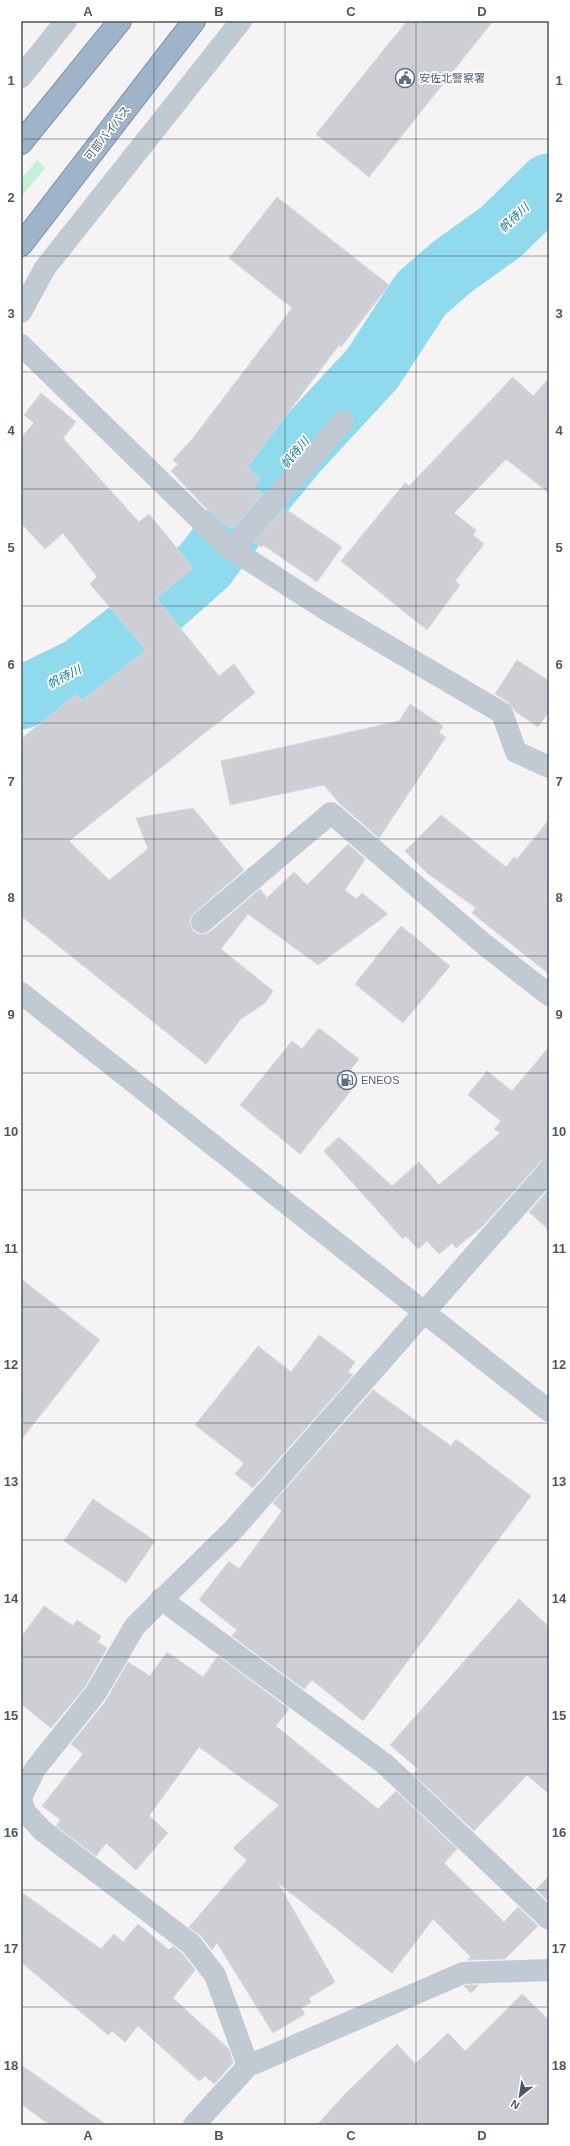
<svg xmlns="http://www.w3.org/2000/svg" width="570" height="2146" viewBox="0 0 570 2146" font-family="Arial,'Noto Sans JP',sans-serif">
<rect width="100%" height="100%" fill="#f5f3f3"/>
<path fill="#c3f1d5" d="M 37,160 L 45,168 L 21,197 L 21,179 Z"/>
<g fill="none" stroke-linecap="round" stroke-linejoin="round">
<path stroke="#90daee" stroke-width="63" d="M 21,698 L 81,669 L 133,629 L 205,565 L 232,529 L 298,449 L 372,369 L 421,294 L 452,267 L 501,232 L 549,185"/>
</g>
<path fill="#cdcfd5" stroke="#d7d9de" d="M 407,21 L 493,21 L 369,177 L 316,134 Z
M 277,197 L 389,285 L 341,347 L 339,345 L 247,467 L 260,479 L 253,487 L 263,494 L 233,529 L 219,520 L 205,507 L 171,471 L 178,464 L 173,460 L 193,438 L 292,308 L 229,258 Z
M 513,377 L 533,396 L 549,378 L 549,493 L 506,459 L 454,513 L 476,530 L 473,535 L 484,544 L 455,581 L 460,585 L 427,630 L 341,561 L 405,483 L 409,486 Z
M 41,393 L 76,422 L 63,438 L 139,522 L 149,514 L 193,568 L 156,598 L 219,676 L 234,664 L 255,693 L 69,841 L 109,880 L 148,849 L 136,818 L 193,808 L 244,870 L 194,913 L 190,918 L 190,925 L 193,930 L 198,934 L 205,934 L 210,932 L 260,889 L 267,898 L 294,872 L 307,885 L 348,844 L 365,859 L 345,890 L 356,899 L 362,893 L 388,914 L 318,965 L 248,914 L 221,949 L 273,991 L 265,1003 L 241,1019 L 206,1064 L 21,916 L 21,739 L 77,694 L 82,701 L 146,650 L 90,584 L 97,577 L 63,533 L 45,549 L 21,523 L 21,438 L 34,423 L 24,415 Z
M 284,508 L 342,547 L 317,582 L 263,545 L 262,547 L 254,542 Z
M 517,660 L 549,681 L 549,711 L 538,727 L 515,711 L 508,702 L 495,694 Z
M 410,704 L 443,726 L 439,733 L 446,737 L 379,838 L 339,803 L 324,785 L 230,805 L 221,761 L 399,721 Z
M 441,815 L 506,867 L 514,857 L 517,859 L 549,820 L 549,974 L 472,913 L 476,908 L 427,873 L 405,851 Z
M 401,926 L 450,966 L 403,1023 L 355,984 Z
M 319,1028 L 359,1059 L 339,1084 L 350,1092 L 300,1154 L 240,1105 L 292,1041 L 302,1049 Z
M 549,1047 L 549,1158 L 540,1162 L 483,1226 L 456,1248 L 452,1243 L 439,1254 L 427,1241 L 418,1249 L 406,1236 L 403,1239 L 324,1151 L 339,1137 L 392,1186 L 419,1162 L 439,1185 L 500,1133 L 494,1129 L 501,1121 L 468,1095 L 487,1071 L 512,1091 Z
M 549,1189 L 549,1230 L 529,1212 Z
M 21,1279 L 100,1340 L 21,1440 Z
M 319,1335 L 355,1362 L 348,1372 L 353,1375 L 253,1488 L 235,1474 L 244,1463 L 195,1425 L 258,1346 L 291,1372 Z
M 373,1390 L 451,1446 L 456,1439 L 531,1496 L 363,1721 L 312,1680 L 304,1689 L 232,1636 L 237,1630 L 199,1600 L 229,1561 L 239,1569 L 282,1511 L 273,1503 Z
M 93,1499 L 155,1541 L 126,1583 L 64,1541 Z
M 519,1599 L 549,1627 L 549,1794 L 527,1775 L 474,1831 L 413,1774 L 418,1769 L 390,1745 Z
M 44,1606 L 73,1626 L 77,1620 L 101,1636 L 98,1642 L 107,1648 L 85,1687 L 51,1728 L 21,1704 L 21,1637 Z
M 167,1652 L 203,1677 L 218,1656 L 289,1709 L 276,1726 L 378,1809 L 396,1791 L 457,1849 L 444,1863 L 504,1922 L 518,1907 L 538,1926 L 505,1959 L 467,1960 L 471,1957 L 433,1919 L 392,1973 L 278,1883 L 335,1982 L 309,1998 L 311,2002 L 301,2008 L 305,2014 L 273,2033 L 217,1943 L 212,1950 L 201,1936 L 189,1927 L 247,1860 L 233,1848 L 279,1805 L 199,1747 L 149,1816 L 168,1833 L 136,1870 L 106,1843 L 96,1856 L 56,1826 L 61,1820 L 42,1806 L 83,1754 L 71,1744 L 105,1702 L 128,1662 L 150,1676 Z
M 549,1876 L 549,1902 L 536,1889 Z
M 21,1892 L 101,1949 L 114,1934 L 123,1942 L 138,1924 L 169,1950 L 173,1946 L 182,1953 L 195,1970 L 173,1998 L 229,2049 L 233,2063 L 214,2084 L 205,2076 L 199,2081 L 138,2026 L 125,2042 L 112,2031 L 108,2035 L 21,1962 Z
M 479,1985 L 471,1993 L 464,1986 L 466,1985 Z
M 522,1994 L 549,2020 L 549,2125 L 317,2125 L 347,2092 L 397,2044 L 415,2064 L 448,2033 L 465,2051 Z
M 21,2065 L 107,2125 L 50,2125 L 21,2104 Z"/>
<g fill="none" stroke-linecap="round" stroke-linejoin="round">
<g stroke="#7690ad" stroke-width="24">
<path id="trunk" d="M 21,143 L 120,21
M 21,245 L 194,21"/>
</g>
<path stroke="#c1cad2" stroke-width="22" d="M 21,77 L 66,21
M 21,345 L 227,546 L 325,609 L 502,713 L 516,752 L 549,767
M 232,549 L 343,421
M 202,922 L 331,813 L 485,945 L 549,995
M 161,1599 L 386,1765 L 549,1919
M 21,1797 L 35,1769 L 95,1694 L 135,1626 L 234,1529 L 549,1170
M 21,1798 L 25,1812 L 43,1831 L 191,1944 L 215,1975 L 248,2066
M 194,2125 L 248,2066 L 463,1973 L 549,1970"/>
<path stroke="#c1cad2" stroke-width="22" d="M 21,312 L 45,268 L 241,21
M 21,993 L 549,1411"/>
<use href="#trunk" stroke="#9fb4c9" stroke-width="22"/>
</g>
<path fill="none" stroke="#4a5661" stroke-width="1" stroke-opacity="0.55" d="M 154,21 L 154,2125M 285,21 L 285,2125M 416,21 L 416,2125M 21,139 L 549,139M 21,256 L 549,256M 21,372 L 549,372M 21,489 L 549,489M 21,606 L 549,606M 21,723 L 549,723M 21,839 L 549,839M 21,956 L 549,956M 21,1073 L 549,1073M 21,1190 L 549,1190M 21,1307 L 549,1307M 21,1423 L 549,1423M 21,1540 L 549,1540M 21,1657 L 549,1657M 21,1774 L 549,1774M 21,1890 L 549,1890M 21,2007 L 549,2007"/>
<defs>
<g id="civic-ring" transform="scale(1)"><circle r="9.5" fill="#fff" stroke="#5c6f8a" stroke-width="1.5"/><path d="M-.6-6.5H3V-4.5H.6V-3L4-1V1h2V6H-6V1h2V-1L-.6-3ZM-1.2 2.5V6h2.4V2.5Z" fill="#5c6f8a"/></g>
<g id="fuel-ring" transform="scale(1)"><circle r="9.5" fill="#fff" stroke="#5c6f8a" stroke-width="1.5"/><path d="M-5.5-6h7V0h2V4h1.3V-2.5L3-4.5l.8-.8L6-3V5H2.5V1h-1V6h-7ZM-4.2-4.7v3.2H.2V-4.7Z" fill="#5c6f8a"/></g>
</defs>
<g fill-rule="evenodd">
<use href="#civic-ring" x="405" y="78"/>
<use href="#fuel-ring" x="347" y="1080"/>
</g>
<g text-anchor="middle" dominant-baseline="central" stroke-width="3.5" stroke-linejoin="round" paint-order="stroke">
<g font-size="11" fill="#4e5e75" stroke="#fff" text-anchor="start">
<text x="419" y="78">安佐北警察署</text>
<text x="361" y="1080">ENEOS</text>
</g>
<g font-size="11" fill="#4a5661" stroke="#fff">
<text transform="translate(107 133) rotate(-52)">可部バイパス</text>
</g>
<g font-size="12" font-style="italic" fill="#0c7c9b" stroke="#fff">
<text transform="translate(514 218) rotate(-43)">帆待川</text>
<text transform="translate(295 453) rotate(-50)">帆待川</text>
<text transform="translate(64 677) rotate(-27)">帆待川</text>
</g>
</g>
<rect width="570" height="2146" fill="none" stroke="#ffffff" stroke-width="44"/>
<g transform="translate(520 2096) rotate(210)" stroke="#ffffff" stroke-width="3" paint-order="stroke">
<path d="M0-3L7 15L0 10L-7 15Z" fill="#4a5661"/>
<text y="-6" font-size="11" font-weight="bold" text-anchor="middle" fill="#4a5661">N</text>
</g>
<rect x="22" y="22" width="526" height="2102" fill="none" stroke="#4a5661" stroke-width="1.5"/>
<g font-size="13" text-anchor="middle" font-weight="bold" fill="#4a5661">
<text x="88" y="16">A</text>
<text x="219" y="16">B</text>
<text x="351" y="16">C</text>
<text x="482" y="16">D</text>
<text x="11" y="85">1</text>
<text x="559" y="85">1</text>
<text x="11" y="202">2</text>
<text x="559" y="202">2</text>
<text x="11" y="318">3</text>
<text x="559" y="318">3</text>
<text x="11" y="435">4</text>
<text x="559" y="435">4</text>
<text x="11" y="552">5</text>
<text x="559" y="552">5</text>
<text x="11" y="669">6</text>
<text x="559" y="669">6</text>
<text x="11" y="786">7</text>
<text x="559" y="786">7</text>
<text x="11" y="902">8</text>
<text x="559" y="902">8</text>
<text x="11" y="1019">9</text>
<text x="559" y="1019">9</text>
<text x="11" y="1136">10</text>
<text x="559" y="1136">10</text>
<text x="11" y="1253">11</text>
<text x="559" y="1253">11</text>
<text x="11" y="1369">12</text>
<text x="559" y="1369">12</text>
<text x="11" y="1486">13</text>
<text x="559" y="1486">13</text>
<text x="11" y="1603">14</text>
<text x="559" y="1603">14</text>
<text x="11" y="1720">15</text>
<text x="559" y="1720">15</text>
<text x="11" y="1837">16</text>
<text x="559" y="1837">16</text>
<text x="11" y="1953">17</text>
<text x="559" y="1953">17</text>
<text x="11" y="2070">18</text>
<text x="559" y="2070">18</text>
<text x="88" y="2140">A</text>
<text x="219" y="2140">B</text>
<text x="351" y="2140">C</text>
<text x="482" y="2140">D</text>
</g>
</svg>
